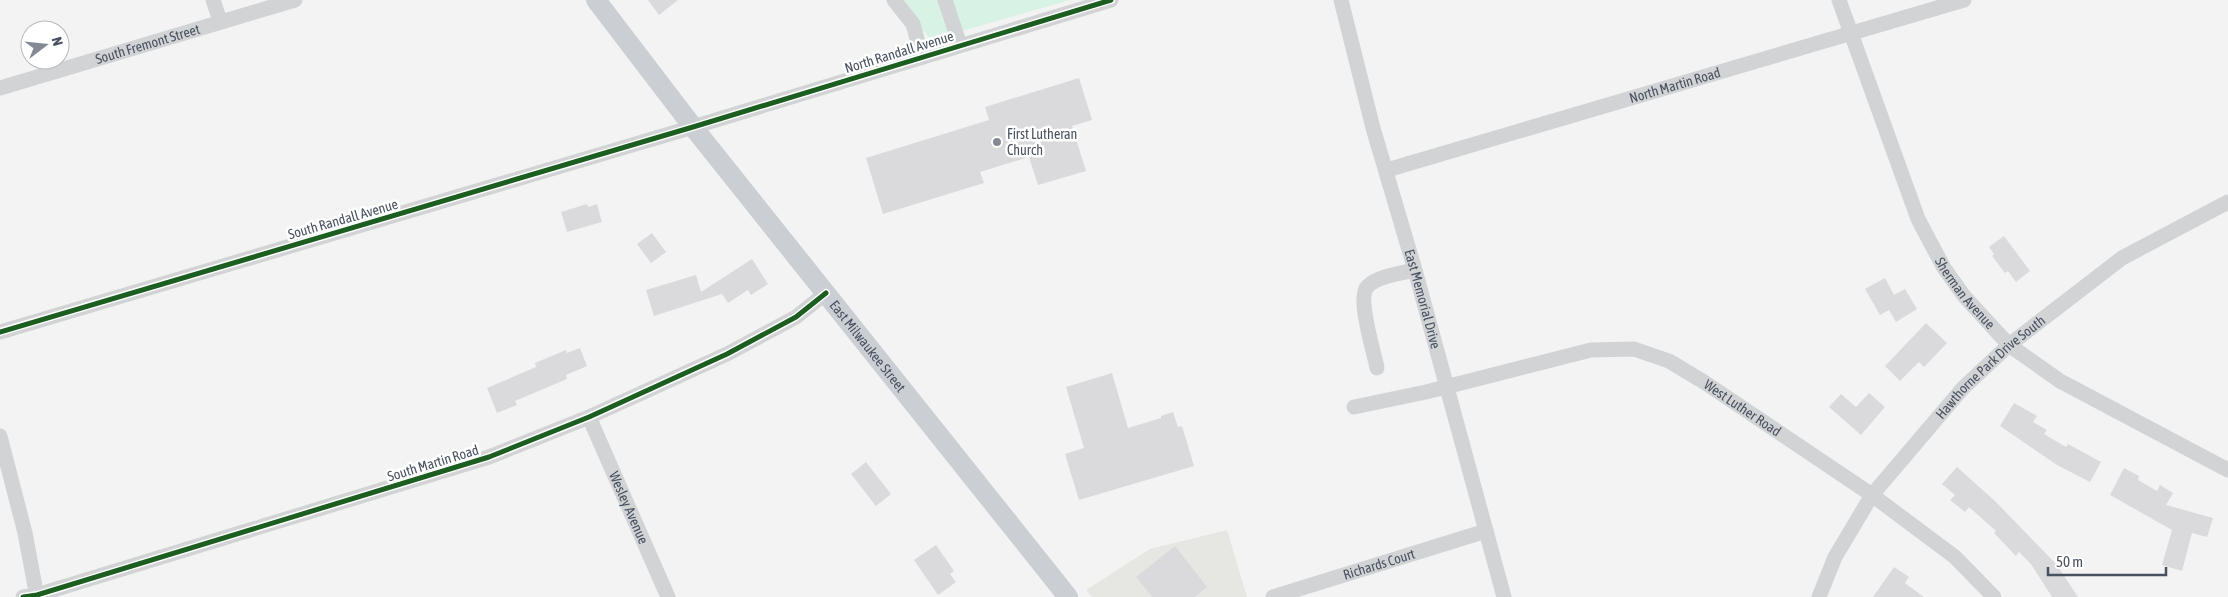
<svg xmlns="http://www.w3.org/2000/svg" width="2228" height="597" viewBox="0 0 2228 597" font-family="'Asap Condensed',sans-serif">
<rect width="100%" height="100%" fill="#f3f3f3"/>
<path fill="#e6e6e2" d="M 1227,530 L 1247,597 L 1092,597 L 1086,590 L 1150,549 Z"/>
<path fill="#d8f2e6" d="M 899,0 L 1070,0 L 931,40 Z"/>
<path fill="#dadadc" d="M 648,0 L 678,0 L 659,15 Z
M 1079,78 L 1092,120 L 1072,126 L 1086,171 L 1038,185 L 1029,157 L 980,172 L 984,183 L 883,214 L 866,158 L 989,120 L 985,107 Z
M 587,204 L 588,207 L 597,204 L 602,222 L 567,232 L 561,212 Z
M 652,233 L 666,252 L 651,263 L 637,244 Z
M 2004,236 L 2030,271 L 2016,282 L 2008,271 L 2005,273 L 1992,256 L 1994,254 L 1989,247 Z
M 752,259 L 768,284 L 751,295 L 748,290 L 728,303 L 722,294 L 654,316 L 646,290 L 696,275 L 701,292 Z
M 1885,278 L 1894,295 L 1905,289 L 1917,309 L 1896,322 L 1889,310 L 1880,315 L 1865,289 Z
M 1926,323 L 1947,343 L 1924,367 L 1919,362 L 1900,381 L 1885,366 Z
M 580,348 L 587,366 L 566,375 L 567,379 L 515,401 L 517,405 L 497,413 L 487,388 L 536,367 L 535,363 L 566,350 L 567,353 Z
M 1112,373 L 1128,428 L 1161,418 L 1161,416 L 1173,412 L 1178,427 L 1182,426 L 1194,466 L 1079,500 L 1065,454 L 1084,448 L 1066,387 Z
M 1869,393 L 1885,407 L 1861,435 L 1829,407 L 1841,394 L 1856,407 Z
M 2014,403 L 2037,416 L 2033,422 L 2047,430 L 2044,434 L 2066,447 L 2068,444 L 2101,462 L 2090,482 L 2057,465 L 2000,426 Z
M 866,462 L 891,494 L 876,506 L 851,474 Z
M 1957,467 L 1996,502 L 2057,565 L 2078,597 L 2052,597 L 2031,564 L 2019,552 L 2016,556 L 1994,533 L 1996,531 L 1969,507 L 1965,512 L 1950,500 L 1955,495 L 1942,484 Z
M 2124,468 L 2139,476 L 2138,480 L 2157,491 L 2160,485 L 2173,493 L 2166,505 L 2213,518 L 2207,537 L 2192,533 L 2182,571 L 2162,565 L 2172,530 L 2110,495 Z
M 936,545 L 954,571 L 950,574 L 956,582 L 938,595 L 914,560 Z
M 1175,546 L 1207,587 L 1195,597 L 1152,597 L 1136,577 Z
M 1894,567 L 1909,577 L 1905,583 L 1924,597 L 1873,597 Z"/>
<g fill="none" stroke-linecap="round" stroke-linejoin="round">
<g stroke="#d1d3d5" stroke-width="15">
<path d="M 213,0 L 220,21"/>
<path d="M 894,0 L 913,24 L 922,57"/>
<path d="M 945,0 L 960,45"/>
<path id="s1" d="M 1341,0 L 1373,128 L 1415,270 L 1504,597"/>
<path id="s2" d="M 1839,0 L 1918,219 L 1944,268 L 1964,296 L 2009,345 L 2060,381 L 2228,470"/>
<path id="s3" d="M 0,88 L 295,0"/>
<path id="s4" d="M 1387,170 L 1964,0"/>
<path d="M 0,332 L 693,127 L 1111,0"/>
<path d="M 1377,368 C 1374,352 1357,299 1367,287 C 1377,276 1402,273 1415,270"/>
<path id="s5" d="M 1354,407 L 1426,392 L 1591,350 L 1634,349 L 1669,361 L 1704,382 L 1872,495 L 1955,557 L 1994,597"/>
<path id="s6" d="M 589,417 L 668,597"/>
<path d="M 0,436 L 25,533 L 37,597"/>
<path d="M 23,597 L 37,595 L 489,457 L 589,417 L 727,354 L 796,317 L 826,293"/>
<path id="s7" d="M 1273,597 L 1486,531"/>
<path id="s8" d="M 1819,597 L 1835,557 L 1872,495 L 1963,388 L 2009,345 L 2122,258 L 2228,202"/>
</g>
<path stroke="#cbced3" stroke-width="20" id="s9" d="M 596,0 L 693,127 L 1068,597"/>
<g stroke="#fff" stroke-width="8">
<path id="cycleway" d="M 0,332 L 693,127 L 1111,0
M 23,597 L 37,595 L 489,457 L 589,417 L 727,354 L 796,317 L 826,293"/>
</g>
<use href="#cycleway" stroke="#1b5e20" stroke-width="5"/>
</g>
<circle fill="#848a93" stroke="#fff" stroke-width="2" cx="997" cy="142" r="5"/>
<g text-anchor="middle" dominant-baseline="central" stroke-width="5" stroke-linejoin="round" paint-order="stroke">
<g font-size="14" fill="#495160" stroke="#fff">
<text stroke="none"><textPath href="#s3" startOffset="154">South Fremont Street</textPath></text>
<text transform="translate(899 52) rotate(-17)">North Randall Avenue</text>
<text stroke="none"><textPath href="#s4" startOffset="300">North Martin Road</textPath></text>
<text transform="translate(343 219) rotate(-16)">South Randall Avenue</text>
<text stroke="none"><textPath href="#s2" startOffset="321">Sherman Avenue</textPath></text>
<text stroke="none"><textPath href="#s1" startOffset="310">East Memorial Drive</textPath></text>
<text stroke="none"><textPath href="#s9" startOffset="440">East Milwaukee Street</textPath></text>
<text stroke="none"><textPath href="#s8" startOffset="290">Hawthorne Park Drive South</textPath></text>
<text stroke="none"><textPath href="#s5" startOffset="411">West Luther Road</textPath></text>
<text transform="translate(433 463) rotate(-17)">South Martin Road</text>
<text stroke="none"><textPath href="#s6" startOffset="99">Wesley Avenue</textPath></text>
<text stroke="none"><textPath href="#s7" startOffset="111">Richards Court</textPath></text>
</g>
<g font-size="14" fill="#495160" stroke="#fff" text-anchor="start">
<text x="1007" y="134">First Lutheran<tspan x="1007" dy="16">Church</tspan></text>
</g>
</g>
<g transform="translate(45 45) rotate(74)"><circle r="24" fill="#ffffff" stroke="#b6b9bf"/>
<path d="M0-4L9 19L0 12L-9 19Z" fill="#848a93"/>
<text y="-8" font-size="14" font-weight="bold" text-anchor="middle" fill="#495160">N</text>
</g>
<path d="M2048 567v8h118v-8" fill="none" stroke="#495160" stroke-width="2.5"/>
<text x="2056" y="567" font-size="15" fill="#495160" stroke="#ffffff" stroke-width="4" paint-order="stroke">50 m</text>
</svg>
